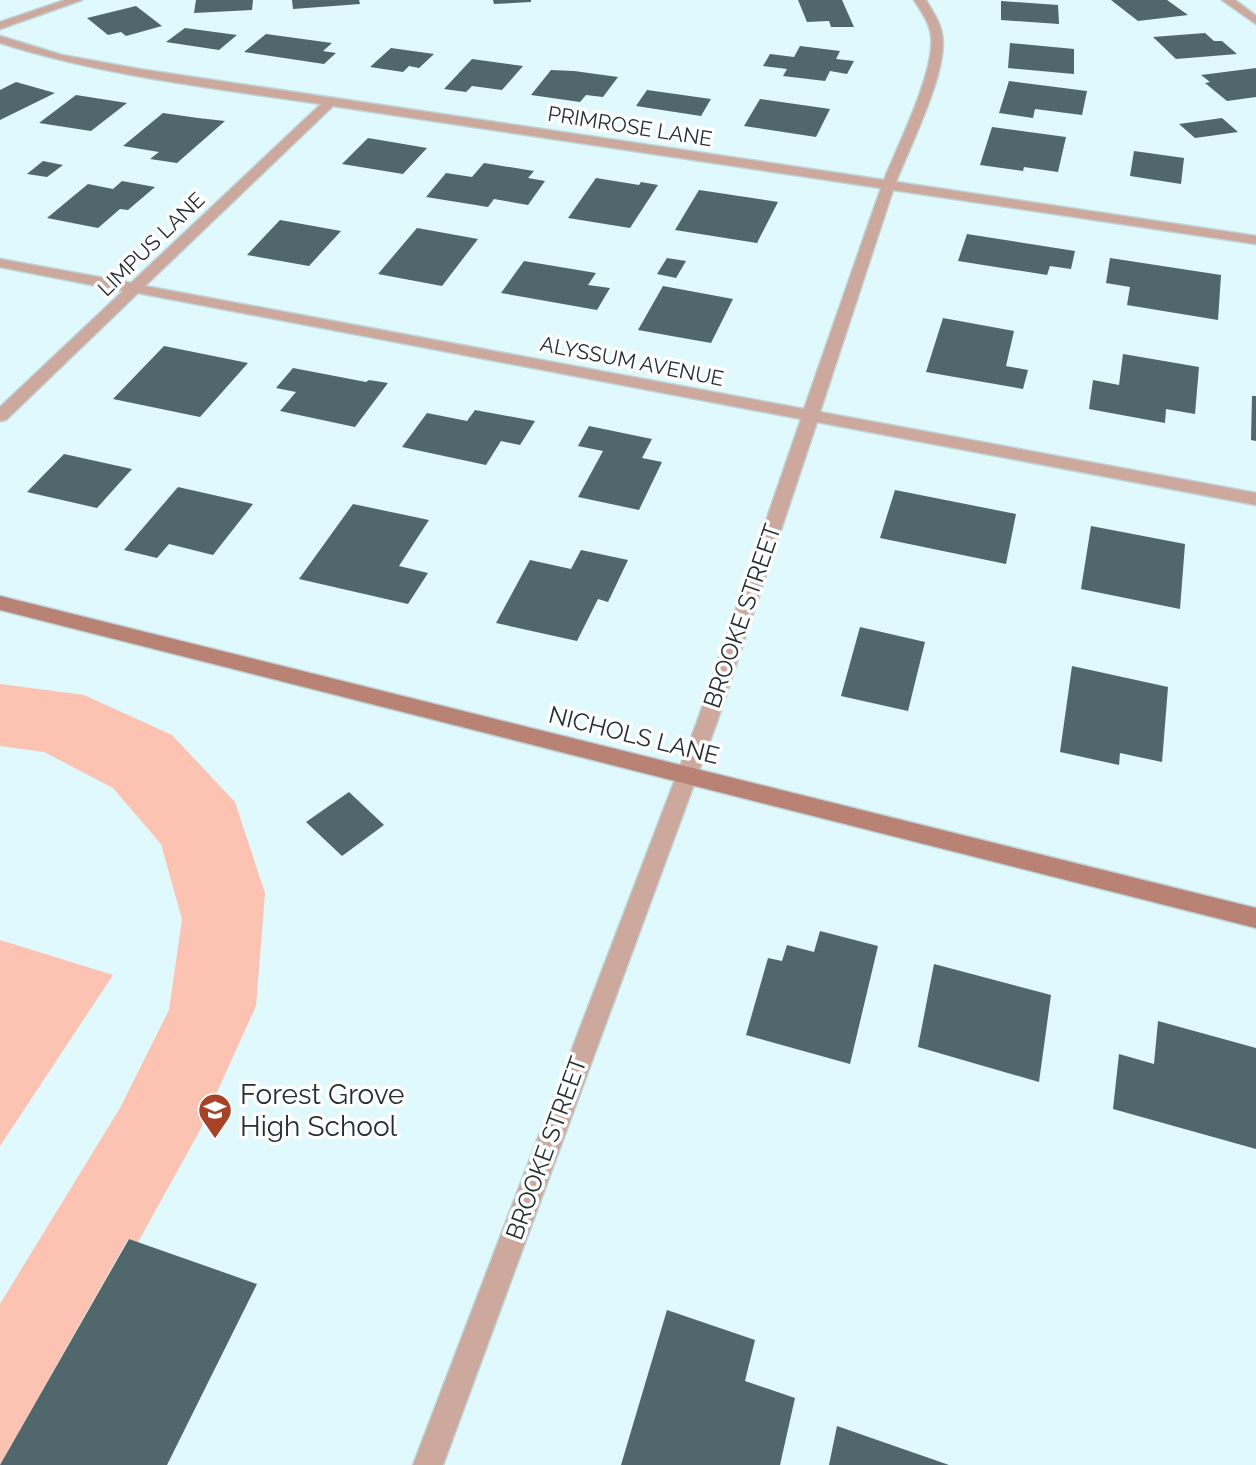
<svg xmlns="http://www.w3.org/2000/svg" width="1256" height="1465" viewBox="0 0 1256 1465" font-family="Raleway,sans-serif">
<rect width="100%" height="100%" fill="#dff9fd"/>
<path fill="#fcc3b3" d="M 0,684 L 84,695 L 172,735 L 235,802 L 265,893 L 256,1006 L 199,1132 L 138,1242 L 128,1239 L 0,1465 L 0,1304 L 120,1108 L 169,1010 L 182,919 L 161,844 L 113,788 L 44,752 L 0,746 Z
M 0,940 L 113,975 L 0,1146 Z"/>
<path fill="#50676b" d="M 196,0 L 253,0 L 252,10 L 194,13 Z
M 292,0 L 359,0 L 360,4 L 293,9 Z
M 493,0 L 531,0 L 531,2 L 494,4 Z
M 798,0 L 842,0 L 854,27 L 831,27 L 829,21 L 807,22 Z
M 1111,0 L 1167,0 L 1188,15 L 1138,21 Z
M 1001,1 L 1058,5 L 1059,24 L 1001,20 Z
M 136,6 L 162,26 L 126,36 L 121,32 L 108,35 L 87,18 Z
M 185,28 L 237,35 L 219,50 L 166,42 Z
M 1205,33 L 1214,41 L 1222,41 L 1237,54 L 1176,59 L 1153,37 Z
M 266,34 L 332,43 L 323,51 L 336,53 L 324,64 L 244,52 Z
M 1010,43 L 1074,49 L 1074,74 L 1008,68 Z
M 800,46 L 840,51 L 836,59 L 854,61 L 847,74 L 830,71 L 825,81 L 783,76 L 787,69 L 763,66 L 770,54 L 794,57 Z
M 391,48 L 434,54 L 419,68 L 409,66 L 403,72 L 370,67 Z
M 472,59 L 523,66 L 502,90 L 472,86 L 466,92 L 444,89 Z
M 1256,68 L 1256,97 L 1227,101 L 1205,83 L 1210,82 L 1201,75 Z
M 551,70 L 574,71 L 618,77 L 603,97 L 586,95 L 580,102 L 531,95 Z
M 1009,81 L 1087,91 L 1082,115 L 1035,109 L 1033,118 L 999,113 Z
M 16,82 L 55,93 L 0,120 L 0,90 Z
M 647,90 L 711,99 L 701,116 L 636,106 Z
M 76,95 L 127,103 L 91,131 L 39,123 Z
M 760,99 L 830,109 L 816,137 L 744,126 Z
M 163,113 L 198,118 L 225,121 L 177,163 L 150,159 L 159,152 L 123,146 Z
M 1222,118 L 1238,132 L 1195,138 L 1179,124 Z
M 992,127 L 1066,137 L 1058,172 L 1024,167 L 1023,171 L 980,165 Z
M 368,138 L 427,148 L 403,174 L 342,164 Z
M 1134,151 L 1184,158 L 1181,184 L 1130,176 Z
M 43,161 L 63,165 L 47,177 L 27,174 Z
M 484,163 L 534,171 L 528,178 L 545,181 L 528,205 L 494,199 L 488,207 L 426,197 L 446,173 L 472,177 Z
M 596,178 L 639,185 L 641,182 L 658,185 L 630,228 L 568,218 Z
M 122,181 L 155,187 L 128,210 L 120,209 L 98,228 L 47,218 L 88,184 L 113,189 Z
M 699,190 L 778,202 L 757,243 L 675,230 Z
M 280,220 L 341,231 L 309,266 L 247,255 Z
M 417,228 L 478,239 L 442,286 L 378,274 Z
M 967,234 L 1075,251 L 1071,269 L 1050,266 L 1047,275 L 958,261 Z
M 667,258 L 686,261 L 676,278 L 657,274 Z
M 1110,258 L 1221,275 L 1218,320 L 1127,305 L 1130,287 L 1106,283 Z
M 524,261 L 596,273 L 588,285 L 610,288 L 597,310 L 501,293 Z
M 663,286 L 733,299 L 711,343 L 638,330 Z
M 943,318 L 1014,331 L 1006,366 L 1028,370 L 1023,389 L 926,372 Z
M 164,346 L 248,363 L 200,417 L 113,399 Z
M 1123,354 L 1199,367 L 1195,414 L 1166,409 L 1165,423 L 1089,409 L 1093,380 L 1119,385 Z
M 293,368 L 366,382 L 369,380 L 388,383 L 355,427 L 280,411 L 296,392 L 276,388 Z
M 1252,396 L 1256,396 L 1256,441 L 1251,440 Z
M 475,410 L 535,421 L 520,445 L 501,441 L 486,465 L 402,447 L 427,413 L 467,421 Z
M 589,426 L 652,439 L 642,458 L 662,462 L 639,510 L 578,497 L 603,451 L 578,446 Z
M 64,454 L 132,469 L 97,508 L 27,492 Z
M 178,487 L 253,504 L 213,555 L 169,544 L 157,558 L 124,550 Z
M 895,490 L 1016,514 L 1006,564 L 880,538 Z
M 353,504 L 429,520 L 399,566 L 428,573 L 408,604 L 299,579 Z
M 1091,526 L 1185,544 L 1180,609 L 1081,589 Z
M 581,550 L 628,560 L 608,602 L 598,599 L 577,641 L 496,623 L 530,560 L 571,569 Z
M 860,627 L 925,642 L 908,711 L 841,696 Z
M 1072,666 L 1168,687 L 1162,762 L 1120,753 L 1119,765 L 1060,752 Z
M 349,792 L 384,825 L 342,856 L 306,822 Z
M 820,931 L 878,946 L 850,1064 L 746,1035 L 768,958 L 782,961 L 787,945 L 814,952 Z
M 934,964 L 1051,995 L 1039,1082 L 918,1047 Z
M 1158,1021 L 1256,1048 L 1256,1149 L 1113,1109 L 1119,1054 L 1154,1064 Z
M 129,1239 L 257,1284 L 167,1465 L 0,1465 Z
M 667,1310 L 755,1340 L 745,1381 L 795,1398 L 780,1465 L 621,1465 Z
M 837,1426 L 949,1465 L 829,1465 Z"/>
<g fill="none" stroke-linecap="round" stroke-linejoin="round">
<g stroke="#bed5d8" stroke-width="3">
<path id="street" d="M 65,0 L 82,0 L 0,29 L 0,22 Z
M 914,0 L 926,0 C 932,11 940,21 942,34 C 949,70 910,146 896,182 L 1256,236 L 1256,244 L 893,190 L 820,412 L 1256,493 L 1256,505 L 817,422 L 717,722 L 443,1465 L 413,1465 L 697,722 L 801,419 L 138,293 L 6,420 L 0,421 L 0,407 L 123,291 L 0,267 L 0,259 L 131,283 L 321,104 C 213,88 104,76 0,43 L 0,36 L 62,55 L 139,69 L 884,180 C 898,145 936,70 931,35 C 929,22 921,11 914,0 ZM 333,106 L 881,188 L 804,409 L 145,286 Z
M 1222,0 L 1235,0 L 1256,16 L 1256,24 Z"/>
</g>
<g stroke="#bed5d8" stroke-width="3">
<path id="secondary" d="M 0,596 L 1256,908 L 1256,928 L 0,610 Z"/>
</g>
<use href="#street" fill="#cda89d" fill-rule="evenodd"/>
<use href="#secondary" fill="#b88274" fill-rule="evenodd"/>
</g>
<defs>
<g id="school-pin" transform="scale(1.75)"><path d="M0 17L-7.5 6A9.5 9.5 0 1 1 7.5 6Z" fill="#a94124" stroke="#fff"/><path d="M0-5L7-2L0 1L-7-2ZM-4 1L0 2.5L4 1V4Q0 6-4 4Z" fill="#fff"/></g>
</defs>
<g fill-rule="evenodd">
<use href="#school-pin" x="215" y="1110"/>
</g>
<g text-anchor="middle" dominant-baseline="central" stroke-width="7" stroke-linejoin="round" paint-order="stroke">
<g font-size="21" fill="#252f31" stroke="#fff">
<text transform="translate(630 126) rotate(9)">PRIMROSE LANE</text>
<text transform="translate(151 244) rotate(-44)">LIMPUS LANE</text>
<text transform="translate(632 361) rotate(11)">ALYSSUM AVENUE</text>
</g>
<g font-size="24" fill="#252f31" stroke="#fff">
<text transform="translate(742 616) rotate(-71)">BROOKE STREET</text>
<text transform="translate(634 735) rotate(14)">NICHOLS LANE</text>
<text transform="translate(546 1148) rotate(-70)">BROOKE STREET</text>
</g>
<g font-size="28" fill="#252f31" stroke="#fff" text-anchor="start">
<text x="240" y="1094">Forest Grove<tspan x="240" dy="32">High School</tspan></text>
</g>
</g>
</svg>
